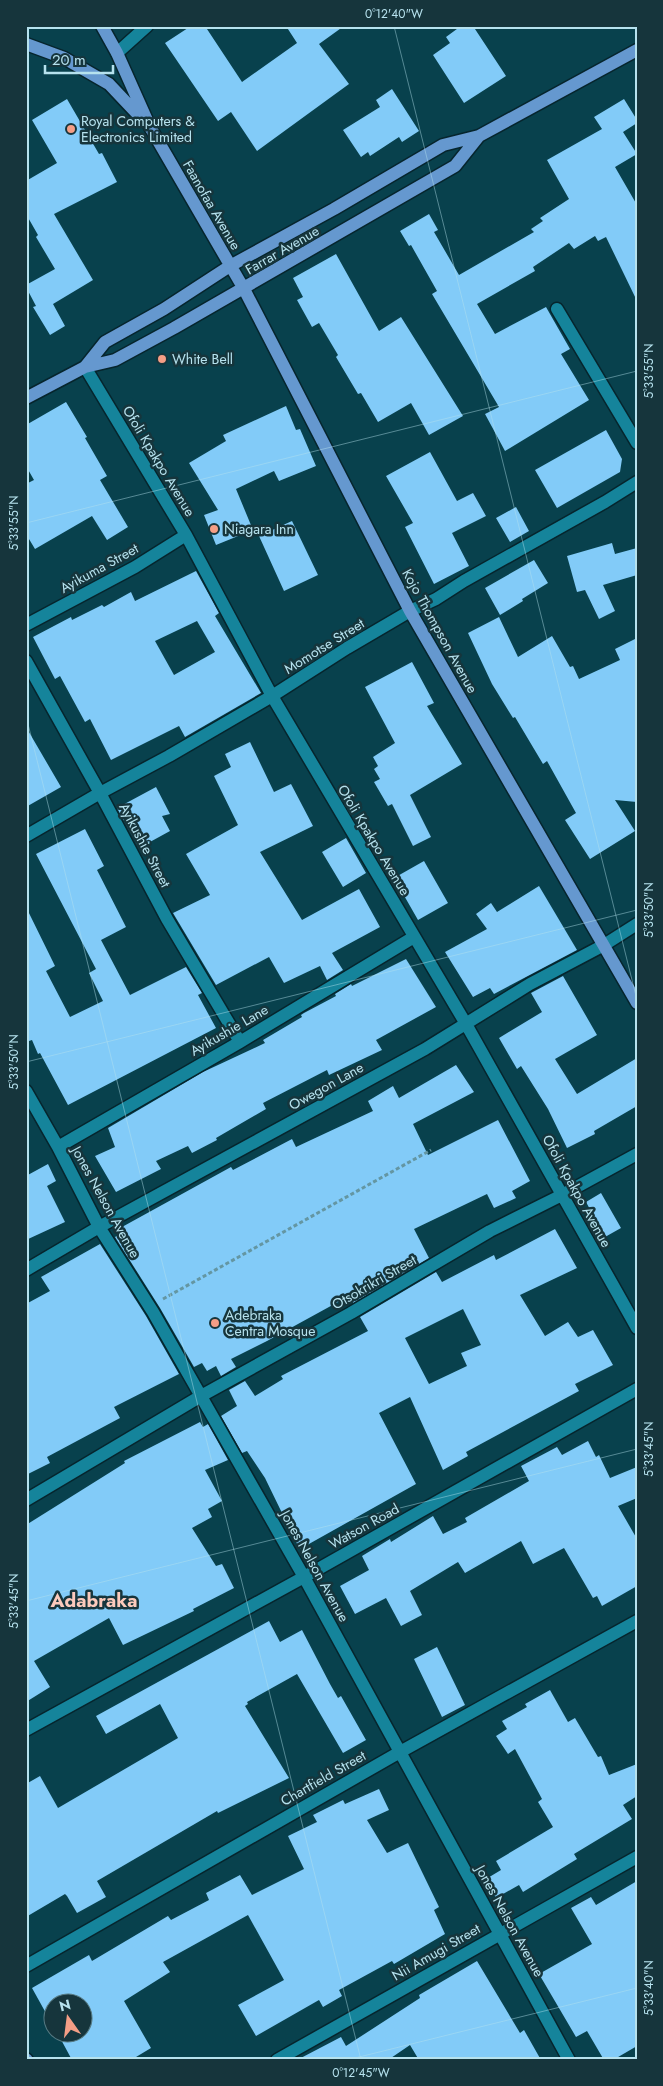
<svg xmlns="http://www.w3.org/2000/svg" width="663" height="2086" viewBox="0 0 663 2086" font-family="Jost,sans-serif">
<rect width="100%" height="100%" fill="#08414d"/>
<path fill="#82cbf8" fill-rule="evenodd" d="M 191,26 L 205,26 L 242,82 L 297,43 L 286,26 L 344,26 L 319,44 L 349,84 L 257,151 L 231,112 L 218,121 L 165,43 Z
M 461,26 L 473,26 L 506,76 L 464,103 L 433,55 L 450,43 L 446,37 Z
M 392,89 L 419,131 L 402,142 L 399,137 L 370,156 L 368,152 L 361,157 L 343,130 L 380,107 L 376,100 Z
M 67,99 L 99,154 L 102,153 L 117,182 L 54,214 L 93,280 L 53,304 L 65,326 L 50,335 L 33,307 L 36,306 L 26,287 L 26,285 L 55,269 L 36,237 L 38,235 L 26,214 L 26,181 L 57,163 L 32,120 Z
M 624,99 L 637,120 L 637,123 L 623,132 L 637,154 L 615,167 L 637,205 L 637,301 L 606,237 L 598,241 L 595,236 L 574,249 L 569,243 L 533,267 L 535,271 L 477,304 L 495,334 L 546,307 L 570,349 L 561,354 L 589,400 L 505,451 L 485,414 L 499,407 L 432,294 L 437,291 L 411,245 L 409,246 L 400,231 L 429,214 L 438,230 L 434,232 L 459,275 L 534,232 L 531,229 L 543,221 L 540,218 L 569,199 L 547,160 L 602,129 L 594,117 Z
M 336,254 L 379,331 L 401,317 L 463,416 L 429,435 L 411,403 L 378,422 L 361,393 L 358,394 L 336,357 L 338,355 L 319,323 L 312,327 L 297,300 L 303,297 L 293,278 Z
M 66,402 L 87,437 L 85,438 L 107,476 L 100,480 L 128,527 L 107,540 L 92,516 L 35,549 L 26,534 L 26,484 L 34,480 L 26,466 L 26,425 Z
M 286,406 L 296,430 L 300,429 L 316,466 L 279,481 L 274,471 L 236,489 L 253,530 L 216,545 L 204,515 L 218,510 L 189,463 L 226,441 L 223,435 Z
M 606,430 L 622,459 L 620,472 L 557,508 L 535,470 Z
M 430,452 L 457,501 L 473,493 L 486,516 L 452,533 L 469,566 L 434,584 L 405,527 L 413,523 L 386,476 Z
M 516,507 L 529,531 L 510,542 L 496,518 Z
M 292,521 L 318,575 L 284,591 L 259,536 Z
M 612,543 L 615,554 L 637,548 L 637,575 L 603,585 L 615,611 L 599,619 L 585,590 L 577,592 L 567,556 Z
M 534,560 L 548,583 L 522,599 L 523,601 L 500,615 L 485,588 Z
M 196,571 L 219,613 L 215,616 L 261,693 L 185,737 L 179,726 L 111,760 L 90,719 L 85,722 L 60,676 L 55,679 L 33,637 L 71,617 L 72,620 L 102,605 L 104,607 L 131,592 L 135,601 ZM 197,621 L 215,652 L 174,675 L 155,641 Z
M 499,617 L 518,657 L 552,636 L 570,667 L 573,666 L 579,679 L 620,660 L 615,649 L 637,638 L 637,802 L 615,800 L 635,831 L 590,859 L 565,820 L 576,813 L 547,761 L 543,764 L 515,717 L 513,718 L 492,684 L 468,633 Z
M 412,662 L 434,703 L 427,706 L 462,764 L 410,795 L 431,837 L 413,846 L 392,804 L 388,806 L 374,782 L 380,779 L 374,769 L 378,766 L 373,757 L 395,743 L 365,687 Z
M 26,727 L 61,787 L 26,807 Z
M 250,742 L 274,792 L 291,784 L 313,826 L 260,852 L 302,920 L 359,889 L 380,927 L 332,953 L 343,970 L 327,980 L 320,966 L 284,983 L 269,957 L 216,985 L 173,913 L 210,895 L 186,854 L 238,825 L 214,776 L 231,767 L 225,754 Z
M 156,787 L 170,814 L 162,816 L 170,831 L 139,848 L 117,808 Z
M 85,829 L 104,866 L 97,870 L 126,927 L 101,940 L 130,995 L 186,967 L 202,993 L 198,995 L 216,1028 L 68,1105 L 40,1053 L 38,1054 L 32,1040 L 26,1042 L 26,907 L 55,966 L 46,971 L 70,1017 L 103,1001 L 89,973 L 96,969 L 36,854 Z
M 346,838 L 366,873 L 343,887 L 322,852 Z
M 424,861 L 448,903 L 418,920 L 394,878 Z
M 539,886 L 577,950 L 494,994 L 490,988 L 473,997 L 445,952 L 487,929 L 476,914 L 491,903 L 497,912 Z
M 406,959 L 436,1007 L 376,1040 L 382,1050 L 329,1075 L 327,1070 L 263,1103 L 266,1109 L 216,1138 L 217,1140 L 192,1153 L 188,1146 L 156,1161 L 161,1169 L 116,1192 L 95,1156 L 115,1147 L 108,1128 L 203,1072 L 265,1043 L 263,1040 L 302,1017 L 301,1015 L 304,1013 L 336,996 L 335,994 L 351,984 L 352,986 Z
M 563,976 L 597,1035 L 555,1059 L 577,1094 L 637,1058 L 637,1106 L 594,1131 L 595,1134 L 567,1148 L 548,1109 L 521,1066 L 517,1069 L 499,1038 L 542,1012 L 531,993 Z
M 456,1065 L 474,1092 L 413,1124 L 428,1155 L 498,1120 L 530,1181 L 512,1191 L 516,1198 L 494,1208 L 487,1194 L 414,1229 L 429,1258 L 353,1303 L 349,1296 L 267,1341 L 231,1359 L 236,1367 L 221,1376 L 216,1366 L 207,1371 L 202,1363 L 194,1367 L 160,1308 L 115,1237 L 125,1231 L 122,1227 L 231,1167 L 233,1170 L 292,1139 L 296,1147 L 373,1111 L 368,1101 L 393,1086 L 399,1098 Z
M 48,1164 L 56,1181 L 47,1186 L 65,1222 L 26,1240 L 26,1176 Z
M 601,1193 L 621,1228 L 605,1237 L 586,1202 Z
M 555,1229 L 577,1268 L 520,1295 L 545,1336 L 568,1322 L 578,1337 L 593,1330 L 613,1365 L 575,1384 L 579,1391 L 466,1452 L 468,1456 L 443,1470 L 410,1397 L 379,1413 L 416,1484 L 300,1549 L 280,1514 L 282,1513 L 265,1478 L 247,1451 L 242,1453 L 221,1416 L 237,1406 L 229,1390 L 245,1381 L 255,1396 L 283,1379 L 281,1376 L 368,1331 L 360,1317 L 436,1272 L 442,1282 L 494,1255 L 496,1260 ZM 463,1309 L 481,1345 L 461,1353 L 467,1366 L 429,1384 L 405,1338 Z
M 100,1244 L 146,1316 L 179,1374 L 114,1407 L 120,1418 L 47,1457 L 50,1463 L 26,1475 L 26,1304 L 50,1291 L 41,1277 Z
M 200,1422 L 203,1427 L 208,1424 L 228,1460 L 205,1470 L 222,1501 L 208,1509 L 212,1517 L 192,1528 L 216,1566 L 222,1564 L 234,1588 L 193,1609 L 194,1611 L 123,1645 L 109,1618 L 34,1661 L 50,1687 L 26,1702 L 26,1525 L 125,1463 L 124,1461 Z
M 588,1441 L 596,1457 L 599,1455 L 610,1478 L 637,1467 L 637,1498 L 618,1506 L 637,1539 L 637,1586 L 602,1606 L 597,1596 L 593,1598 L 564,1548 L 533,1564 L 521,1541 L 465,1573 L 458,1562 L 410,1591 L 422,1615 L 401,1626 L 386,1598 L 355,1614 L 340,1586 L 369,1570 L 362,1556 L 390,1539 L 391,1542 L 433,1516 L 443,1534 L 467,1522 L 465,1518 L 529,1481 L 521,1466 L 557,1447 L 562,1455 Z
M 269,1621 L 280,1642 L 302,1630 L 330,1684 L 338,1698 L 341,1696 L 366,1740 L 343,1753 L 297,1674 L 247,1702 L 248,1704 L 245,1706 L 289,1778 L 218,1813 L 217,1811 L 97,1881 L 106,1897 L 77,1913 L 67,1896 L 65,1894 L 26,1917 L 26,1784 L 40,1776 L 58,1808 L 178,1738 L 160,1704 L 106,1734 L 96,1716 Z
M 437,1647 L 465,1705 L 442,1717 L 414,1659 Z
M 550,1690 L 568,1722 L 575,1718 L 598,1757 L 601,1756 L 609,1775 L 637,1764 L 637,1796 L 623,1805 L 632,1819 L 574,1854 L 577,1859 L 523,1892 L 519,1885 L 496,1898 L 486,1879 L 501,1870 L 496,1861 L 553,1827 L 538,1802 L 542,1799 L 515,1749 L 508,1754 L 496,1736 L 507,1729 L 502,1721 L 527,1707 L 525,1704 Z
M 379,1789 L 389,1810 L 367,1820 L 387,1853 L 408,1843 L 439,1907 L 434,1910 L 445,1934 L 394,1964 L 392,1961 L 339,1990 L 342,1996 L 323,2007 L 319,2000 L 256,2036 L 238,2005 L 284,1980 L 248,1915 L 163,1962 L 170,1972 L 124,2001 L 151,2048 L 131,2060 L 72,2060 L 58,2034 L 82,2034 L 82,2004 L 52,2004 L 52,2024 L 32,1988 L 89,1955 L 92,1961 L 168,1916 L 171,1920 L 209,1900 L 206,1893 L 240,1875 L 252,1895 L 304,1869 L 288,1836 L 317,1822 L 313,1815 L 343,1800 L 345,1804 Z
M 637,1881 L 637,2046 L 613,2060 L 604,2060 L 587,2031 L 576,2037 L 539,1974 L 592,1944 L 571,1908 L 591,1897 L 596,1905 Z
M 477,1961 L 520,2033 L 524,2030 L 541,2060 L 419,2060 L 410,2045 L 388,2060 L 297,2060 L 341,2037 L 346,2046 L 420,1998 L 419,1995 Z"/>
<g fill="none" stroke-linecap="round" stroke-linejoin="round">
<g stroke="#06252d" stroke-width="15">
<path id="minor" d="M 117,53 L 147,26
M 557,309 L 637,443
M 85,367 L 186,535 L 272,696 L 466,1024 L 637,1328
M 26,625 L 135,567 L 186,535
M 26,661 L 100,793 L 167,919 L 240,1042
M 26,836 L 100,793 L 169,756 L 272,696 L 347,648 L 410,611 L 436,599 L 464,581 L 605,502 L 637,482
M 26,1091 L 58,1147 L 99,1227 L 153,1312 L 304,1577 L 569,2060
M 58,1147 L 240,1042 L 414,937
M 26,1270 L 99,1227 L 425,1049 L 530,984 L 604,945 L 637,924
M 26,1500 L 201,1396 L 351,1313 L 490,1231 L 562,1195 L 637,1154
M 26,1730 L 304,1577 L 637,1389
M 26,1966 L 400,1752 L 637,1621
M 277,2060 L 637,1857"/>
</g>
<g stroke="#06252d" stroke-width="15">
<path id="major" d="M 102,26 L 117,53 L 150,127 L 244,289 L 410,611 L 637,1003
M 26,44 L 64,58 L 109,84 L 143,120
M 85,367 L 105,342 L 164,309 L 230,266 L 334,209 L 443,145 L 479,136 L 637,50
M 26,398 L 85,367 L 115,360 L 174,328 L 455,166 L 479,136
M 26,2059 L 27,2060"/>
</g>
<path stroke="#6496a2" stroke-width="3" stroke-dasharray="4 2.5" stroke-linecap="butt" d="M 163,1299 L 431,1150"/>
<use href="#minor" stroke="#15849b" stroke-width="12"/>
<use href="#major" stroke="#6598cf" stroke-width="12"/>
</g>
<path fill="none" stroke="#b6e2ee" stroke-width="1" stroke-opacity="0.45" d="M 394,26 L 637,1000M 26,523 L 637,371M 26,716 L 361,2060M 26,1062 L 637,910M 26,1601 L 637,1449M 347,2060 L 637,1988"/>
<g fill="#f49e86" stroke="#16353c" stroke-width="2">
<circle cx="71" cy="129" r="5"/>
<circle cx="162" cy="359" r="5"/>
<circle cx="214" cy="529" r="5"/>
<circle cx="215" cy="1323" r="5"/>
</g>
<g text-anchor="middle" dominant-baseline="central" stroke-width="5" stroke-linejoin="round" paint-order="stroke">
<g font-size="14" fill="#b6e2ee" stroke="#16353c" text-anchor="start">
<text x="81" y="121">Royal Computers &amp;<tspan x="81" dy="16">Electronics Limited</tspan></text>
<text x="172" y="359">White Bell</text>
<text x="224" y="529">Niagara Inn</text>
<text x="225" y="1315">Adebraka<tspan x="225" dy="16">Centra Mosque</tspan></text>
</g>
<g font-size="14" fill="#b6e2ee" stroke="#16353c">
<text transform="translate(212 205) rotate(60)">Faanofaa Avenue</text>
<text transform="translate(282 250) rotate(-30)">Farrar Avenue</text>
<text transform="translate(159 461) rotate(59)">Ofoli Kpakpo Avenue</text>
<text transform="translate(99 568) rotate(-29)">Ayikuma Street</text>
<text transform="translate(440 631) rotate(61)">Kojo Thompson Avenue</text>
<text transform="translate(324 646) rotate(-32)">Momotse Street</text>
<text transform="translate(374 840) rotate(59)">Ofoli Kpakpo Avenue</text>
<text transform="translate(145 845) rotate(62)">Ayikushie Street</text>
<text transform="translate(229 1030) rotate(-30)">Ayikushie Lane</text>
<text transform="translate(326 1086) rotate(-29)">Owegon Lane</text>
<text transform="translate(577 1191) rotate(61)">Ofoli Kpakpo Avenue</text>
<text transform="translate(106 1202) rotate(61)">Jones Nelson Avenue</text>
<text transform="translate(374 1282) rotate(-30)">Otsokrikri Street</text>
<text transform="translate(364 1526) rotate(-29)">Watson Road</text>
<text transform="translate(315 1566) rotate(61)">Jones Nelson Avenue</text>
<text transform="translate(323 1778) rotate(-30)">Chartfield Street</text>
<text transform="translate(510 1921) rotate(61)">Jones Nelson Avenue</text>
<text transform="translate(436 1952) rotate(-30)">Nii Amugi Street</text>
</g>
<g font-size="19" font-weight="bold" fill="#fccabc" stroke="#16353c">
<text x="94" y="1600">Adabraka</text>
</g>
</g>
<rect width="663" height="2086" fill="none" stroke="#16353c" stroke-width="55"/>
<g transform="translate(68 2018) rotate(346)"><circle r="24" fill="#16353c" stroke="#567a83"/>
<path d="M0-4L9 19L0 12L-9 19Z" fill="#f49e86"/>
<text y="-8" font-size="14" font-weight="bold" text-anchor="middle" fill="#b6e2ee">N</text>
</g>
<path d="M45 65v8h68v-8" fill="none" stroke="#b6e2ee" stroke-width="2.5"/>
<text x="52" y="65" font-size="15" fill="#b6e2ee" stroke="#16353c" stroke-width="4" paint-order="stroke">20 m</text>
<rect x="28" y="28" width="608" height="2030" fill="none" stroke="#b6e2ee" stroke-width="2"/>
<g font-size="12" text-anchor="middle" fill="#b6e2ee">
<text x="394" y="18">0°12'40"W</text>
<text transform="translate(649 371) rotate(-90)" y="4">5°33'55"N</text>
<text transform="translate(14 523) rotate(-90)" y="4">5°33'55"N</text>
<text transform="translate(649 910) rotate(-90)" y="4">5°33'50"N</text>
<text transform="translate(14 1062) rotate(-90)" y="4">5°33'50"N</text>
<text transform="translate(649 1449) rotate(-90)" y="4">5°33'45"N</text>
<text transform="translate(14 1601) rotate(-90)" y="4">5°33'45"N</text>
<text transform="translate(649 1988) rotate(-90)" y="4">5°33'40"N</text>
<text x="361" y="2077">0°12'45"W</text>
</g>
</svg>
